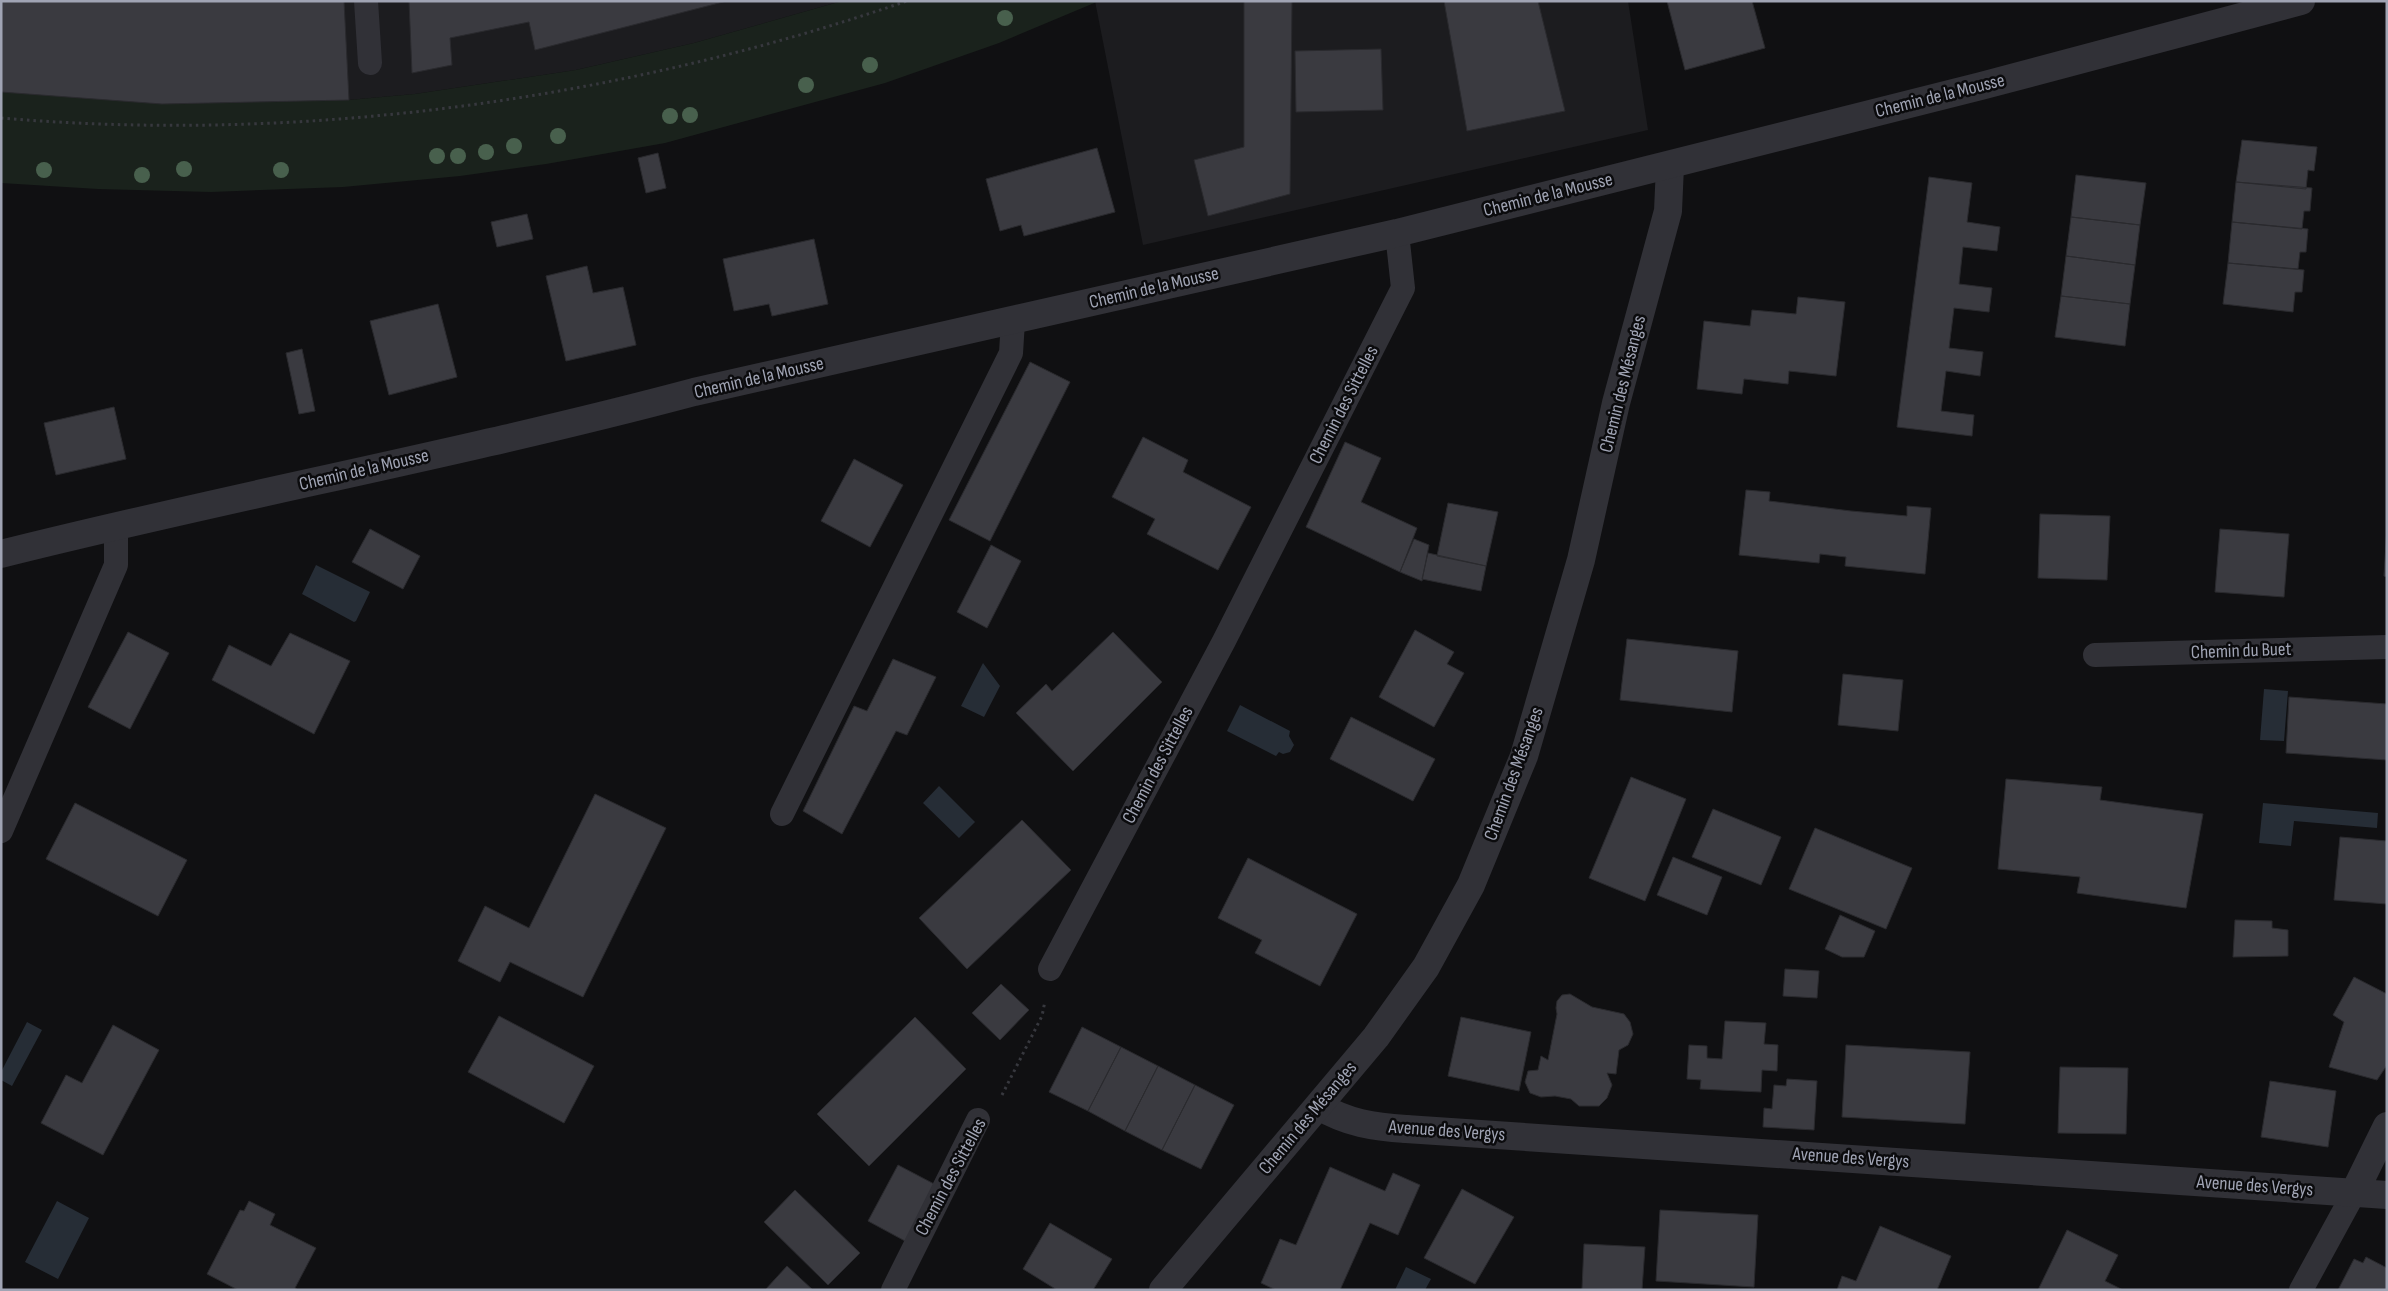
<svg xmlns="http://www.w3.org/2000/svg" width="2388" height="1291" viewBox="0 0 2388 1291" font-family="'Sofia Sans Condensed',sans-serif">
<rect width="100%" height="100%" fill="#101012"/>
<path fill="#1c1c1f" d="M 1,1 L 842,1 L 694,43 L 576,70 L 415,94 L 349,100 L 162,104 L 1,92 Z
M 1095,1 L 1628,1 L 1648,130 L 1143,245 Z"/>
<path fill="#1a221c" d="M 842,1 L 1099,1 L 999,43 L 885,83 L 665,143 L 546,164 L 460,176 L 343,187 L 211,192 L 98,189 L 1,183 L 1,92 L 162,104 L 349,100 L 415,94 L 576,70 L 694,43 Z"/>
<path fill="#262d36" d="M 316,565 L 370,592 L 356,621 L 354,622 L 302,594 Z
M 983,663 L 1000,686 L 984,717 L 961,706 Z
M 2264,689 L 2288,691 L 2284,741 L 2260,740 Z
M 1240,705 L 1290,731 L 1289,736 L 1294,745 L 1290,752 L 1283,754 L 1279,752 L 1276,756 L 1227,731 Z
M 939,786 L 975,822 L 959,838 L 923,803 Z
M 2263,803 L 2378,813 L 2377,828 L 2294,821 L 2291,846 L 2259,843 Z
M 27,1022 L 42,1030 L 12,1086 L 1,1080 L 1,1072 Z
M 57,1201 L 89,1218 L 58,1279 L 25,1262 Z
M 1406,1267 L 1431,1279 L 1425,1290 L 1395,1290 Z"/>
<path fill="#3a3a40" stroke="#2a2a2e" d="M 1,1 L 344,1 L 349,100 L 162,104 L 1,92 Z
M 409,1 L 727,1 L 535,50 L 529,22 L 450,38 L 452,65 L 412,73 Z
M 1244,1 L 1292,1 L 1290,194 L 1208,216 L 1194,160 L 1244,147 Z
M 1444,1 L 1538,1 L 1565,111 L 1467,131 Z
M 1667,1 L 1752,1 L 1765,48 L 1685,70 Z
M 1381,49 L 1383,110 L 1296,112 L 1295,51 Z
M 2242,140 L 2317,147 L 2314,171 L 2308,170 L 2306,189 L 2236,182 Z
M 1097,148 L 1115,212 L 1024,236 L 1021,225 L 1000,231 L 986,179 Z
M 658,153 L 666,188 L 646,193 L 638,158 Z
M 2076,175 L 2146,183 L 2140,225 L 2071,217 Z
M 1929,177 L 1972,183 L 1967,222 L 2000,227 L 1997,251 L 1963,247 L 1959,284 L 1992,288 L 1989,312 L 1954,308 L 1949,348 L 1983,352 L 1980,376 L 1946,371 L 1941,411 L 1974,415 L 1972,436 L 1897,427 Z
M 2236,182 L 2312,188 L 2310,211 L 2304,211 L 2302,229 L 2232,222 Z
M 527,214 L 533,239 L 497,247 L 491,222 Z
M 2071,217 L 2140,225 L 2135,265 L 2066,256 Z
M 2232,222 L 2308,229 L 2306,252 L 2300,252 L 2298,269 L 2228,263 Z
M 814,239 L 828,304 L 772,316 L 769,304 L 734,311 L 723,259 Z
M 2066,256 L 2135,265 L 2130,304 L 2061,296 Z
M 2228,263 L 2304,270 L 2302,292 L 2295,292 L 2293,312 L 2223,304 Z
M 587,266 L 593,293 L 623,287 L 636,345 L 566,361 L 546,276 Z
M 2061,296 L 2130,304 L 2125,346 L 2055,337 Z
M 1798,297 L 1845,302 L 1836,376 L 1789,371 L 1788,384 L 1744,379 L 1742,394 L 1697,389 L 1704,321 L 1750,326 L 1752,310 L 1796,314 Z
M 438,304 L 457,377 L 389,395 L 370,321 Z
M 302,349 L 315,411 L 299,414 L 286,353 Z
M 1030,362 L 1070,382 L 990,541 L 949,520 Z
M 114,407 L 126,459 L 56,475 L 44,423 Z
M 1143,437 L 1188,460 L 1183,472 L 1251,507 L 1218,570 L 1147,534 L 1155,519 L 1112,497 Z
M 1345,442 L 1381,458 L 1361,502 L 1417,528 L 1400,572 L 1306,527 Z
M 854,459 L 903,485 L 870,547 L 821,521 Z
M 1746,490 L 1770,492 L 1769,501 L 1851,511 L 1907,516 L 1907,506 L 1931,508 L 1925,574 L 1845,566 L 1846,557 L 1820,554 L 1819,563 L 1739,555 Z
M 1448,503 L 1498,512 L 1486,566 L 1437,556 Z
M 2040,514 L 2110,516 L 2107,580 L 2038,578 Z
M 2387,526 L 2387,577 L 2384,576 Z
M 370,529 L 420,556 L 403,589 L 352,562 Z
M 2220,529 L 2289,534 L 2284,597 L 2215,592 Z
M 1414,539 L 1429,545 L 1422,581 L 1400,572 Z
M 991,545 L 1021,561 L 987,628 L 957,612 Z
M 1428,553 L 1486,566 L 1481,591 L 1422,579 Z
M 1415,630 L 1454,652 L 1447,664 L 1464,673 L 1434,727 L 1379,697 Z
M 128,632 L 169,653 L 130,729 L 88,707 Z
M 1113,632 L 1162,682 L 1073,771 L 1016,713 L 1046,684 L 1052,691 Z
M 290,633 L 350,661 L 314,734 L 212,680 L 229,645 L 271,666 Z
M 1627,639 L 1738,651 L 1732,712 L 1620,700 Z
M 893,659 L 936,677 L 907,735 L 896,731 L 842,834 L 803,811 L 854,706 L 867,711 Z
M 1843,674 L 1903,680 L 1898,731 L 1838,725 Z
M 2289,697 L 2387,704 L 2387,760 L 2286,753 Z
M 1351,717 L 1435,759 L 1413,801 L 1330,759 Z
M 1631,777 L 1686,799 L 1645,901 L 1589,878 Z
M 2006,779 L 2102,787 L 2100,800 L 2203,814 L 2186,908 L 2077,893 L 2080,877 L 1998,869 Z
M 595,794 L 666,828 L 583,997 L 510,962 L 500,982 L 458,961 L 485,906 L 529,928 Z
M 75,803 L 187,860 L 158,916 L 46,859 Z
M 1713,809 L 1781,837 L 1761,885 L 1692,857 Z
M 1022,820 L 1071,870 L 967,969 L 919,918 Z
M 1815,828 L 1912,868 L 1886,929 L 1789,889 Z
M 2340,837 L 2387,841 L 2387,904 L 2334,900 Z
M 1673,857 L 1722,877 L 1707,915 L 1657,895 Z
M 1248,858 L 1357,914 L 1320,986 L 1255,953 L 1262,940 L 1218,918 Z
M 1840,915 L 1875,931 L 1864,957 L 1842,957 L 1825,949 Z
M 2235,920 L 2272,921 L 2272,928 L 2288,930 L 2288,956 L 2233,957 Z
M 1785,969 L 1819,971 L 1817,998 L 1783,996 Z
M 2354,977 L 2387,994 L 2387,1065 L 2377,1080 L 2329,1067 L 2344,1022 L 2333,1015 Z
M 1001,984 L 1029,1010 L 1000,1040 L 972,1013 Z
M 1570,994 L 1592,1007 L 1624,1014 L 1630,1022 L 1633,1034 L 1628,1045 L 1619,1050 L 1616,1074 L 1607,1073 L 1612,1085 L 1607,1098 L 1599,1106 L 1579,1106 L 1571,1099 L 1555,1096 L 1541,1097 L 1530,1093 L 1525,1082 L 1528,1071 L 1538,1070 L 1541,1056 L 1548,1060 L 1557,1014 L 1556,1008 L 1557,1001 L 1562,995 Z
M 499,1016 L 594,1066 L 564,1123 L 468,1072 Z
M 915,1017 L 966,1069 L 869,1166 L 817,1114 Z
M 1461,1017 L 1531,1032 L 1519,1091 L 1448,1076 Z
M 1725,1021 L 1766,1023 L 1764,1044 L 1778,1045 L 1777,1071 L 1762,1070 L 1761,1092 L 1700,1089 L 1701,1080 L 1687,1079 L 1689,1045 L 1707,1046 L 1707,1058 L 1722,1059 Z
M 113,1025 L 159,1050 L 103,1155 L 41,1123 L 66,1075 L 82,1083 Z
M 1082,1027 L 1121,1047 L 1088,1111 L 1049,1092 Z
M 1846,1045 L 1970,1052 L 1965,1124 L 1842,1117 Z
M 1121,1047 L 1158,1066 L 1125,1131 L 1088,1111 Z
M 1158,1066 L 1195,1085 L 1162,1150 L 1125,1131 Z
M 2060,1067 L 2128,1068 L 2126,1134 L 2058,1133 Z
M 1787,1079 L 1817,1081 L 1814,1130 L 1763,1127 L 1764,1108 L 1772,1109 L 1774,1085 L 1786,1086 Z
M 2270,1081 L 2336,1091 L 2328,1147 L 2261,1137 Z
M 1195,1085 L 1234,1105 L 1201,1169 L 1162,1150 Z
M 898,1165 L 936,1185 L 905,1241 L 868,1221 Z
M 1330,1167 L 1385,1191 L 1393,1173 L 1420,1185 L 1398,1235 L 1370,1223 L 1340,1290 L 1276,1290 L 1261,1283 L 1280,1239 L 1296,1245 Z
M 1462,1189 L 1514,1217 L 1475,1284 L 1424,1258 Z
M 795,1190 L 860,1253 L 828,1285 L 764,1222 Z
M 249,1201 L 275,1214 L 270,1225 L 316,1248 L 295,1288 L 298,1290 L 238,1290 L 207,1274 L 240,1210 L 244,1211 Z
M 1660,1210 L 1758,1215 L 1754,1287 L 1656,1281 Z
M 1050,1223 L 1112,1259 L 1093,1290 L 1057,1290 L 1023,1269 Z
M 1880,1226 L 1951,1256 L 1937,1290 L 1837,1290 L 1842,1276 L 1856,1281 Z
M 2067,1230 L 2118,1255 L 2105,1281 L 2123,1290 L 2038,1290 Z
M 1584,1244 L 1645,1247 L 1642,1290 L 1582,1289 Z
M 2366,1257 L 2387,1268 L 2387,1290 L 2338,1290 L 2354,1259 L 2363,1263 Z
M 787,1266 L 813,1290 L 765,1290 Z"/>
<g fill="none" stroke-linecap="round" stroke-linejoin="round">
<path stroke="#37383e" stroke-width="3" stroke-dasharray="2.5 4" stroke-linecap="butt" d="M 1,118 C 306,144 618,100 907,1
M 1002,1095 L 1042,1016 L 1045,1001"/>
<path stroke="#313137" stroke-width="24" d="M 366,1 L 370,63
M 2095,655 L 2387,647
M 782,814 L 1011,353 L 1013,321
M 1,831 L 116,565 L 116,525
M 1050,969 L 1224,641 L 1403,288 L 1397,233
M 893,1290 L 978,1120
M 2301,1290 L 2354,1193"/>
<path stroke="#313137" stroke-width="28" d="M 1319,1106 C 1347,1123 1374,1127 1406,1129"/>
<path stroke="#313137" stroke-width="28" d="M 1406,1129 L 2387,1195
M 2354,1193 L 2387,1126
M 1163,1290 L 1376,1037 L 1426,967 L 1471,885 L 1524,756 L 1581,560 L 1616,403 L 1668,211 L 1670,166"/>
<path stroke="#313137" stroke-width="28" d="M 1,554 C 231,496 465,453 694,392 L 1397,233 L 1981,86 L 2301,1"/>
</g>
<g fill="#48604d">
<circle cx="1005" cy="18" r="8"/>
<circle cx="870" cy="65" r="8"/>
<circle cx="806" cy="85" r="8"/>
<circle cx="690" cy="115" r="8"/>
<circle cx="670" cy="116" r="8"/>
<circle cx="558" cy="136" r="8"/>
<circle cx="514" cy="146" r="8"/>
<circle cx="486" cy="152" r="8"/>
<circle cx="437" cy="156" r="8"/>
<circle cx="458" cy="156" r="8"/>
<circle cx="184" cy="169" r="8"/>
<circle cx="44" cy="170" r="8"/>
<circle cx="281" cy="170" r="8"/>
<circle cx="142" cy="175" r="8"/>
</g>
<g text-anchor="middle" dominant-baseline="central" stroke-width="5" stroke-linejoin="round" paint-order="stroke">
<g font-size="19" fill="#a0a4b4" stroke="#0b0b0d">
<text transform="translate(1940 96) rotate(-14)">Chemin de la Mousse</text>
<text transform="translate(1548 195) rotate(-14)">Chemin de la Mousse</text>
<text transform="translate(1154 288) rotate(-13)">Chemin de la Mousse</text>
<text transform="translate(759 378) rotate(-13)">Chemin de la Mousse</text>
<text transform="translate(1623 384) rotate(-76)">Chemin des Mésanges</text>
<text transform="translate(1344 405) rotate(-63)">Chemin des Sittelles</text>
<text transform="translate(364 470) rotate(-13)">Chemin de la Mousse</text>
<text transform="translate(2241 651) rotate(-2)">Chemin du Buet</text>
<text transform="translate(1158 765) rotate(-62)">Chemin des Sittelles</text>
<text transform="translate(1514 774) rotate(-70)">Chemin des Mésanges</text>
<text transform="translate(1308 1118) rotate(-50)">Chemin des Mésanges</text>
<text transform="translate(1447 1131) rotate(4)">Avenue des Vergys</text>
<text transform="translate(1851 1158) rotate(4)">Avenue des Vergys</text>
<text transform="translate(951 1177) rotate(-62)">Chemin des Sittelles</text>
<text transform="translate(2255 1186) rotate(4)">Avenue des Vergys</text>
</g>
</g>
<rect width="2388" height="1291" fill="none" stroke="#a0a4b4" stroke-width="5"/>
</svg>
